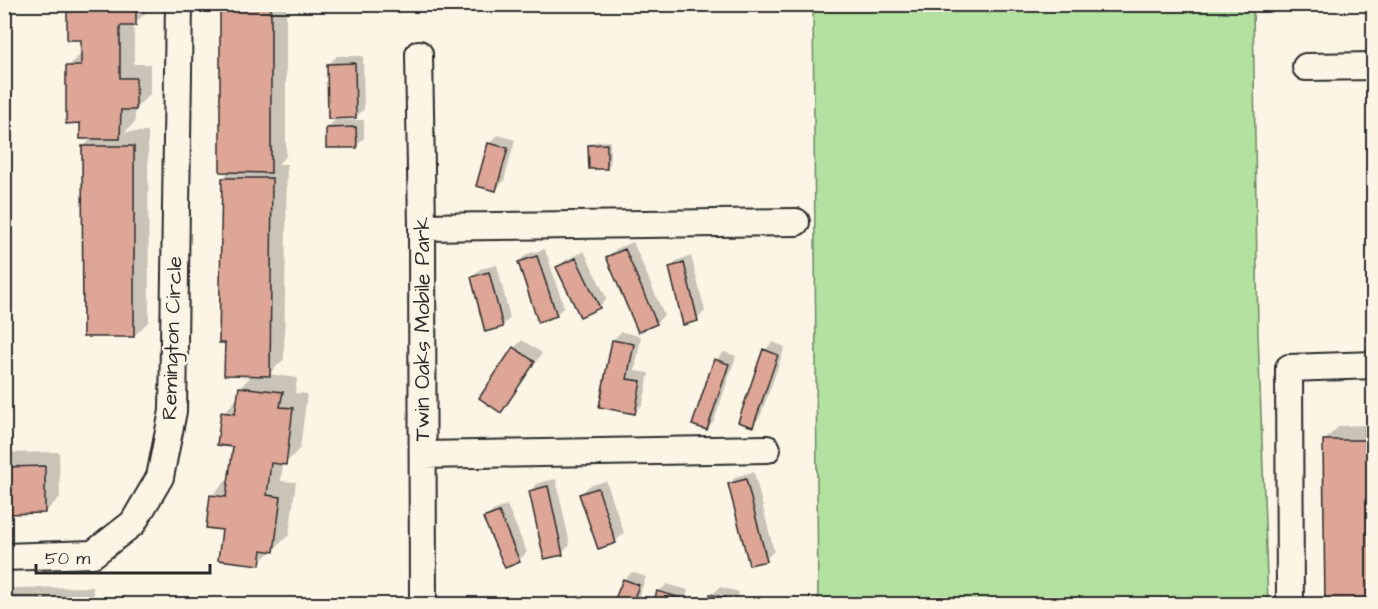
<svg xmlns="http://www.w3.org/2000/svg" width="1378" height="609" viewBox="0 0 1378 609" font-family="'Architects Daughter',sans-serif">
<rect width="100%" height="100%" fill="#fcf5e5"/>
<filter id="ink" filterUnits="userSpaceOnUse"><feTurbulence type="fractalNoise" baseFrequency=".0167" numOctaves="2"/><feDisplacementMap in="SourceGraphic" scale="12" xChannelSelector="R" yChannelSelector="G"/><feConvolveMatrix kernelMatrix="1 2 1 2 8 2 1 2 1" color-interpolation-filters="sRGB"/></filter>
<g filter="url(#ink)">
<path fill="#b2e1a0" stroke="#6e8666" stroke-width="1.5" d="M 813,5 L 1253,5 L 1258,334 L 1268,604 L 818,604 Z"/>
<path fill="#0003" d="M 69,4 L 150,4 L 150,9 L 134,24 L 134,64 L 150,64 L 150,94 L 135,109 L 135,122 L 125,132 L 148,132 L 149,321 L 134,336 L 83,147 L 93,137 L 82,122 L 68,67 L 82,53 L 82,39 Z
M 221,4 L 286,4 L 286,156 L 278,164 L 287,164 L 284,359 L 269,374 L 297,378 L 295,393 L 307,394 L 300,448 L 285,464 L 283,463 L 281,481 L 296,482 L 289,535 L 259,563 L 224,529 L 211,496 L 226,481 L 230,481 L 234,446 L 223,413 L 238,398 L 240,388 L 253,374 L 223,178 L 230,171 Z
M 337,56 L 363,56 L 364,109 L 356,117 L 329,64 Z
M 335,120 L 364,120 L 364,138 L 356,146 L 327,128 Z
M 498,135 L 515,140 L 504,181 L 496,189 L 478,185 L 490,143 Z
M 610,141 L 610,164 L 606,167 L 590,145 L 594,142 Z
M 633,242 L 664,315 L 656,323 L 608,257 L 616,249 Z
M 545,249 L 564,307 L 556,315 L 519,262 L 527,254 Z
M 584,251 L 607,299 L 599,307 L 581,315 L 558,267 L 566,260 Z
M 691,256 L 705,311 L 697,319 L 670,268 L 678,260 Z
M 497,265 L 510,318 L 502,326 L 472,277 L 480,269 Z
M 621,332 L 641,336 L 635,371 L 649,373 L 643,404 L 635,412 L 613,340 Z
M 522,340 L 542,353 L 508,403 L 501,411 L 514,348 Z
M 773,342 L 785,347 L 760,417 L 752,425 L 765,350 Z
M 724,352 L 736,356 L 714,421 L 706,429 L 716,360 Z
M 1374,421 L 1374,604 L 1327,604 L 1324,441 L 1339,426 L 1369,425 Z
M 59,452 L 60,497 L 45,512 L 4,513 L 4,453 Z
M 754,472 L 774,551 L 766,559 L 729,484 L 737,476 Z
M 556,479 L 570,545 L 562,553 L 530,491 L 538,483 Z
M 606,481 L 624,533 L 616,541 L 599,547 L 581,494 L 589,486 Z
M 507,505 L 527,552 L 519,560 L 506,566 L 485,518 L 493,511 Z
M 632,572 L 646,577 L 636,604 L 615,604 L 624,580 Z
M 667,584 L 688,590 L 684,604 L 655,604 L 659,592 Z
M 93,587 L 93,604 L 4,604 L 4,588 Z
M 720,587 L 739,592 L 736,604 L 709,604 L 712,595 Z"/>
<path fill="#dea697" stroke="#2b2b2b" stroke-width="1.5" d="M 67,4 L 136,4 L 136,26 L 120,26 L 120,78 L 136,78 L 136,110 L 121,110 L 120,139 L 80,139 L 80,123 L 66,124 L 66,66 L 81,66 L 81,40 L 67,40 Z
M 220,4 L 271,4 L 271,173 L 220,172 Z
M 355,63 L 356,118 L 328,119 L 327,64 Z
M 356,127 L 357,148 L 326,148 L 326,128 Z
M 488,143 L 508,148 L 496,191 L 476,186 Z
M 607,144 L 607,169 L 589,169 L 588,145 Z
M 82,146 L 134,146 L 134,337 L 83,337 Z
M 222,178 L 272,178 L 270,376 L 224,375 L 225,343 L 219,343 Z
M 625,249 L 657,324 L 638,332 L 606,257 Z
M 537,256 L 557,316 L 538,322 L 518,262 Z
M 576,258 L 600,308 L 580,317 L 556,267 Z
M 684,263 L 698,321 L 683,325 L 669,267 Z
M 489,272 L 503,327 L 485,332 L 471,277 Z
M 612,340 L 634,344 L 627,379 L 641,381 L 635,414 L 599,407 Z
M 513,347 L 535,362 L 501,413 L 479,398 Z
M 763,349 L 778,355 L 753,427 L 738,422 Z
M 714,359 L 729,364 L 707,430 L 692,425 Z
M 239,387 L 283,392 L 280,407 L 293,408 L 286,465 L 271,463 L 267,495 L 281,497 L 274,552 L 262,550 L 260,565 L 218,560 L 222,530 L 206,528 L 210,495 L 226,497 L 233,447 L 217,445 L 221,412 L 235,414 Z
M 1374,427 L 1374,604 L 1325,604 L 1323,440 L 1365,440 L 1365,428 Z
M 45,466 L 45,513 L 4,514 L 4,467 Z
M 746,479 L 767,561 L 749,565 L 728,484 Z
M 548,486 L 563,555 L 544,559 L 529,491 Z
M 598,488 L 616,543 L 598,549 L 579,494 Z
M 499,512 L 520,562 L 505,568 L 483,518 Z
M 623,579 L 639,585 L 632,604 L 613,604 Z
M 657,591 L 681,598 L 679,604 L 653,604 Z
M 710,594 L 732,600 L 731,604 L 707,604 Z
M 79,601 L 79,604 L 4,604 L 4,602 Z"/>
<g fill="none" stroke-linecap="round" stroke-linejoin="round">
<g stroke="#2b2b2b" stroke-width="30">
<path id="street" d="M 419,54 L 422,227 L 423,604
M 1306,67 L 1374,66
M 422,227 L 796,222
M 423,455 L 767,449
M 4,557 L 93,554 L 133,523 L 160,477 L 173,411 L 179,4
M 1290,604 L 1289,368 L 1374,365"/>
</g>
<use href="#street" stroke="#fcf5e5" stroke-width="26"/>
</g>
</g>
<g text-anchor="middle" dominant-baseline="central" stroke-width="5" stroke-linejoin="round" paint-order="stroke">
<g font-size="21" fill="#2b2b2b" stroke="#fcf5e5">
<text transform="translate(422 329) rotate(-90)">Twin Oaks Mobile Park</text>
<text transform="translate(172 338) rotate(-88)">Remington Circle</text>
</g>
</g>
<rect width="1378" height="609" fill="none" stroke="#fcf5e5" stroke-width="24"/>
<rect x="12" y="12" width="1354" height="585" fill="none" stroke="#2b2b2b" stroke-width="2" filter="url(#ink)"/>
<path d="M36 564v9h174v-9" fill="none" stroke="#2b2b2b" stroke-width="3"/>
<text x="45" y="564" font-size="18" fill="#2b2b2b" stroke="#fcf5e5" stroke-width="4.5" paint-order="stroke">50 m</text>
</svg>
